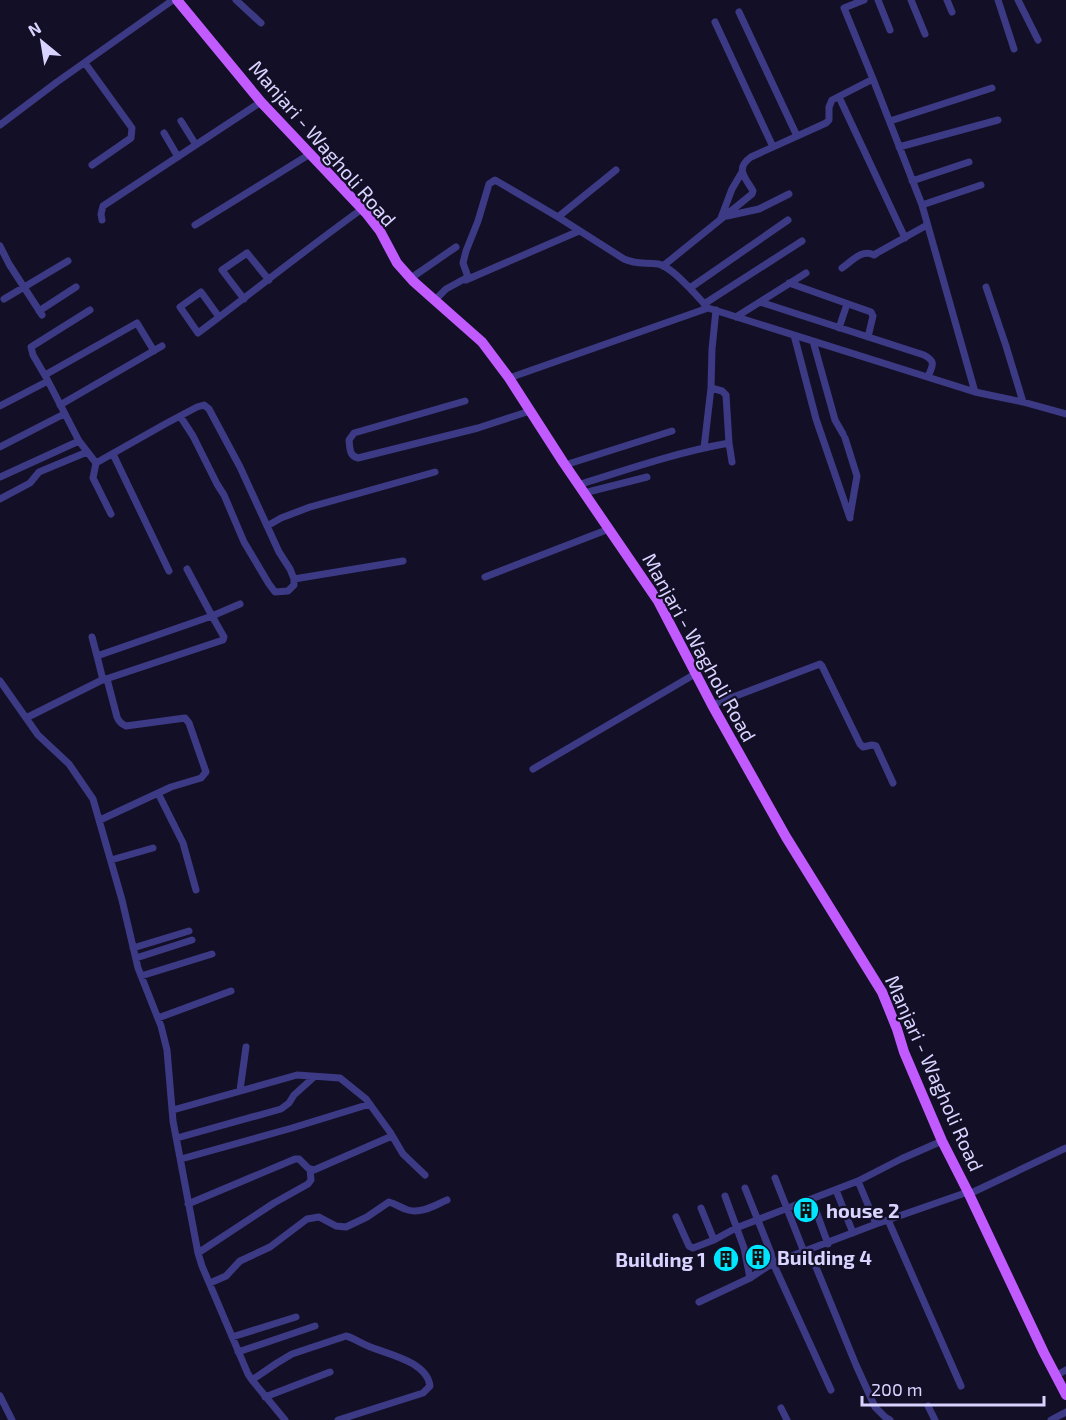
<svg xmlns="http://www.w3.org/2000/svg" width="1066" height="1420" viewBox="0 0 1066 1420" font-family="'Exo 2',sans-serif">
<rect width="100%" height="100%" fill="#130f26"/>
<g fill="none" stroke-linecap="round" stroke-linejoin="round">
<path stroke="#3d3a85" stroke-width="7" d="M 236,0 L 261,23
M 878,0 L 890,30
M 911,0 L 925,34
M 947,0 L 952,12
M 998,0 L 1014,49
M 1018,0 L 1038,40
M 739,12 L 797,136
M 715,22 L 773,147
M 85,63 L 132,128 L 131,138 L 92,165
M 873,79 L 922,205 L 975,392
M 839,97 L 905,238
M 181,121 L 196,145
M 890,121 L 992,88
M 0,125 L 57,82 L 173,0
M 164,133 L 178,157
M 899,147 L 998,120
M 912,181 L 969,162
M 922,205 L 981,185
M 727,216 L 759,209 L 789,194
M 558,217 L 616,170
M 721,218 L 732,189 L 742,172
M 102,220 L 101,214 L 103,206 L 261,102
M 195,225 L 310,154
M 0,246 L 9,264 L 42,315
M 663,266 L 752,194 L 753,191 C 746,178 734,169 751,157 L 826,123 L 829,120 L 829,107 L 832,100 L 873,79 L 844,8 L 864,0
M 842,268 C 853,260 862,249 874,255 L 877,253 L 927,225
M 411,278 L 456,247
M 466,280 L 579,231
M 789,283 L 871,312 L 873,316 L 868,337
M 986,287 L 1006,346 L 1023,402
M 690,288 L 788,220
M 4,299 L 68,261
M 244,299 L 222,270 L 247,253 L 269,280
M 435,300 L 446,289 L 468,277 L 463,263 L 466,251 L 478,221 L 489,184 L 495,180 L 558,217 L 624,259 C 637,265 645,262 658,264 C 672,266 698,297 708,308
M 760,302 L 924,355 C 937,362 932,366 928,377
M 704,304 L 802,241
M 39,311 L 76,287
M 219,317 L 201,292 L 180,307 L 198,333 C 253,292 306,249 362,209
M 736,317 L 806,273
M 839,328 L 847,304
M 794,335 L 816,419 L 850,518
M 813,341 L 835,420 L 843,434
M 45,375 L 137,323 L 154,351
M 509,378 L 708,308 L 975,392 L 1023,402 L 1066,414
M 47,379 L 33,355 L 31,347 L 90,310
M 711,388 L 722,391 L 726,395 L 729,443 L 732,462
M 465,401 L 354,433 L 349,440 C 350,448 349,456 358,458 L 478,428 L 530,411
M 60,405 L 162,346
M 0,406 L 48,381 L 79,441 L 96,463 L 165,424 L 197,407 L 204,405 L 209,409 L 240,467 L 279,552 L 290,569 L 294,579 L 294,585 L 288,591 L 275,592 L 269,584 L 244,542 L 224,495 L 217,484 L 193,436 L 180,416
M 845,438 L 857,476 L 850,516
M 0,447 L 64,414
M 704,448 L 711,388 L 712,349 L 716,310
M 113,454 L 169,571
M 96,463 L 93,478 L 111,514
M 565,465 L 672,431
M 0,477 L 79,441
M 578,485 C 628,469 678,452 729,443
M 584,493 L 647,477
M 0,499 L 30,483 L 39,472 L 87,452
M 267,526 L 281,518 L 310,507 L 435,472
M 485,577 L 609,529
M 294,579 L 403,561
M 92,637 L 97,656
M 103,680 L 97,656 L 212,616 L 187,569
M 0,681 L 38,735 L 69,764 L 93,799 L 122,900 L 138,968 L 161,1026 L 167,1050 L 173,1121 L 198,1253 L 202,1266 L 248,1374 L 252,1380 L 285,1420
M 712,705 L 820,664 L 822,666 L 860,744 L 863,747 L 872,745 L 876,746 L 893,783
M 26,718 L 100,681 L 223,640 L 224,637 L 212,616 L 240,604
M 533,769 L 695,674
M 158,793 L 183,843 L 196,890
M 100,820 L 171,787 L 201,778 L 206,772 L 189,723 L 185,718 L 126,726 C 121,724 119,722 117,717 L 107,679
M 111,860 L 153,848
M 133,948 L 189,931
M 136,958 L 192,940
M 141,976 L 212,954
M 158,1018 L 231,991
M 240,1090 L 246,1047
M 173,1110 L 297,1075 L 340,1078 L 366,1099 L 390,1132 L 403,1154 L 425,1175
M 177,1138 L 281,1109 L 289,1103 L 294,1095 L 314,1077
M 181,1159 L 292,1128 L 370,1104
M 775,1178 L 804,1252
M 858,1181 L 876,1224
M 745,1188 L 771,1253 L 773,1263 L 831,1390
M 836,1190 L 853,1233
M 969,1194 L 1066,1148
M 725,1196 L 744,1248 L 750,1278
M 812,1200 L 828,1244
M 188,1204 L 295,1159 L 299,1159 L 308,1168 L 314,1170 L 392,1136
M 701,1208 L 714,1240
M 676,1217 L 689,1246 L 693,1248 L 714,1240 L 736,1228 L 858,1181 L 901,1159 L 942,1141
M 888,1220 L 961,1386
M 809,1250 L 856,1365 L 875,1407 L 885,1417 L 890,1420
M 198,1253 L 274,1203 L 308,1184 L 311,1180 L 310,1169
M 210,1283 L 226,1276 L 240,1261 L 270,1247 L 307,1219 L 319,1217 L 336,1226 L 346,1227 L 367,1217 L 389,1202 C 396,1204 401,1208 408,1210 C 422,1214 435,1205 447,1200
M 699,1302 L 750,1278 L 773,1263 L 876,1224 L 968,1192
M 232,1337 L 296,1317
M 238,1352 L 315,1326
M 1055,1376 L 1066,1370
M 252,1380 L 277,1363 L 292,1354 L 346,1336 C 354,1338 360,1343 368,1346 C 386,1354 427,1361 430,1386 L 423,1393 L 338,1420
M 0,1396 L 12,1420
M 265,1397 L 330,1372
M 928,1406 L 935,1420
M 781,1408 L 787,1420
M 1051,1420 L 1066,1412"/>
<path stroke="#c25bff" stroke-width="10" d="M 177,0 L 261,102 L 366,213 L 380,231 L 397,263 L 413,281 L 482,342 L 509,378 L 563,462 L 658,601 L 712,705 L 786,837 L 882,992 L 897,1029 L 904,1052 L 942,1141 L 968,1192 L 1044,1353 L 1066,1395"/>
</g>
<defs>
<g id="building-disc" transform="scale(1.35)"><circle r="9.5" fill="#00e5ff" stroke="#130f26"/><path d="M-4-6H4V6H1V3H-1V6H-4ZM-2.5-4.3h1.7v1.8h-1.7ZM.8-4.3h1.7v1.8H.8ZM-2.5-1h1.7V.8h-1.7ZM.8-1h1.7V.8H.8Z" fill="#111"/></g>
</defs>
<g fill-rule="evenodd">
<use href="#building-disc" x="806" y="1210"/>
<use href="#building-disc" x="758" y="1257"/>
<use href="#building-disc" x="726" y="1259"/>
</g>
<g text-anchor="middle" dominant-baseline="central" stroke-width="4.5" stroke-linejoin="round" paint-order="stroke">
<g font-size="20" fill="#d9d4ff" stroke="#130f26">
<text transform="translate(323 143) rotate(49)">Manjari - Wagholi Road</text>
<text transform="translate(700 647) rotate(61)">Manjari - Wagholi Road</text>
<text transform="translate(935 1073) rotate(66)">Manjari - Wagholi Road</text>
</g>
<g font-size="20" font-weight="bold" fill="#d9d4ff" stroke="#130f26" text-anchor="start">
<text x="826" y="1210">house 2</text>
<text x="777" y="1257">Building 4</text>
<text x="706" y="1259" text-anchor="end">Building 1</text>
</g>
</g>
<g transform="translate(42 42) rotate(330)" stroke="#130f26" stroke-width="4.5" paint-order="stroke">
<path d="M0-4.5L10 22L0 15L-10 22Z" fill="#d9d4ff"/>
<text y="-9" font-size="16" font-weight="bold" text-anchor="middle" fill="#d9d4ff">N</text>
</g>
<path d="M862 1396v9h182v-9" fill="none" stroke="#d9d4ff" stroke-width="3"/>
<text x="871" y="1396" font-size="18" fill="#d9d4ff" stroke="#130f26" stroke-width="4.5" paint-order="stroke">200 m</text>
</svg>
